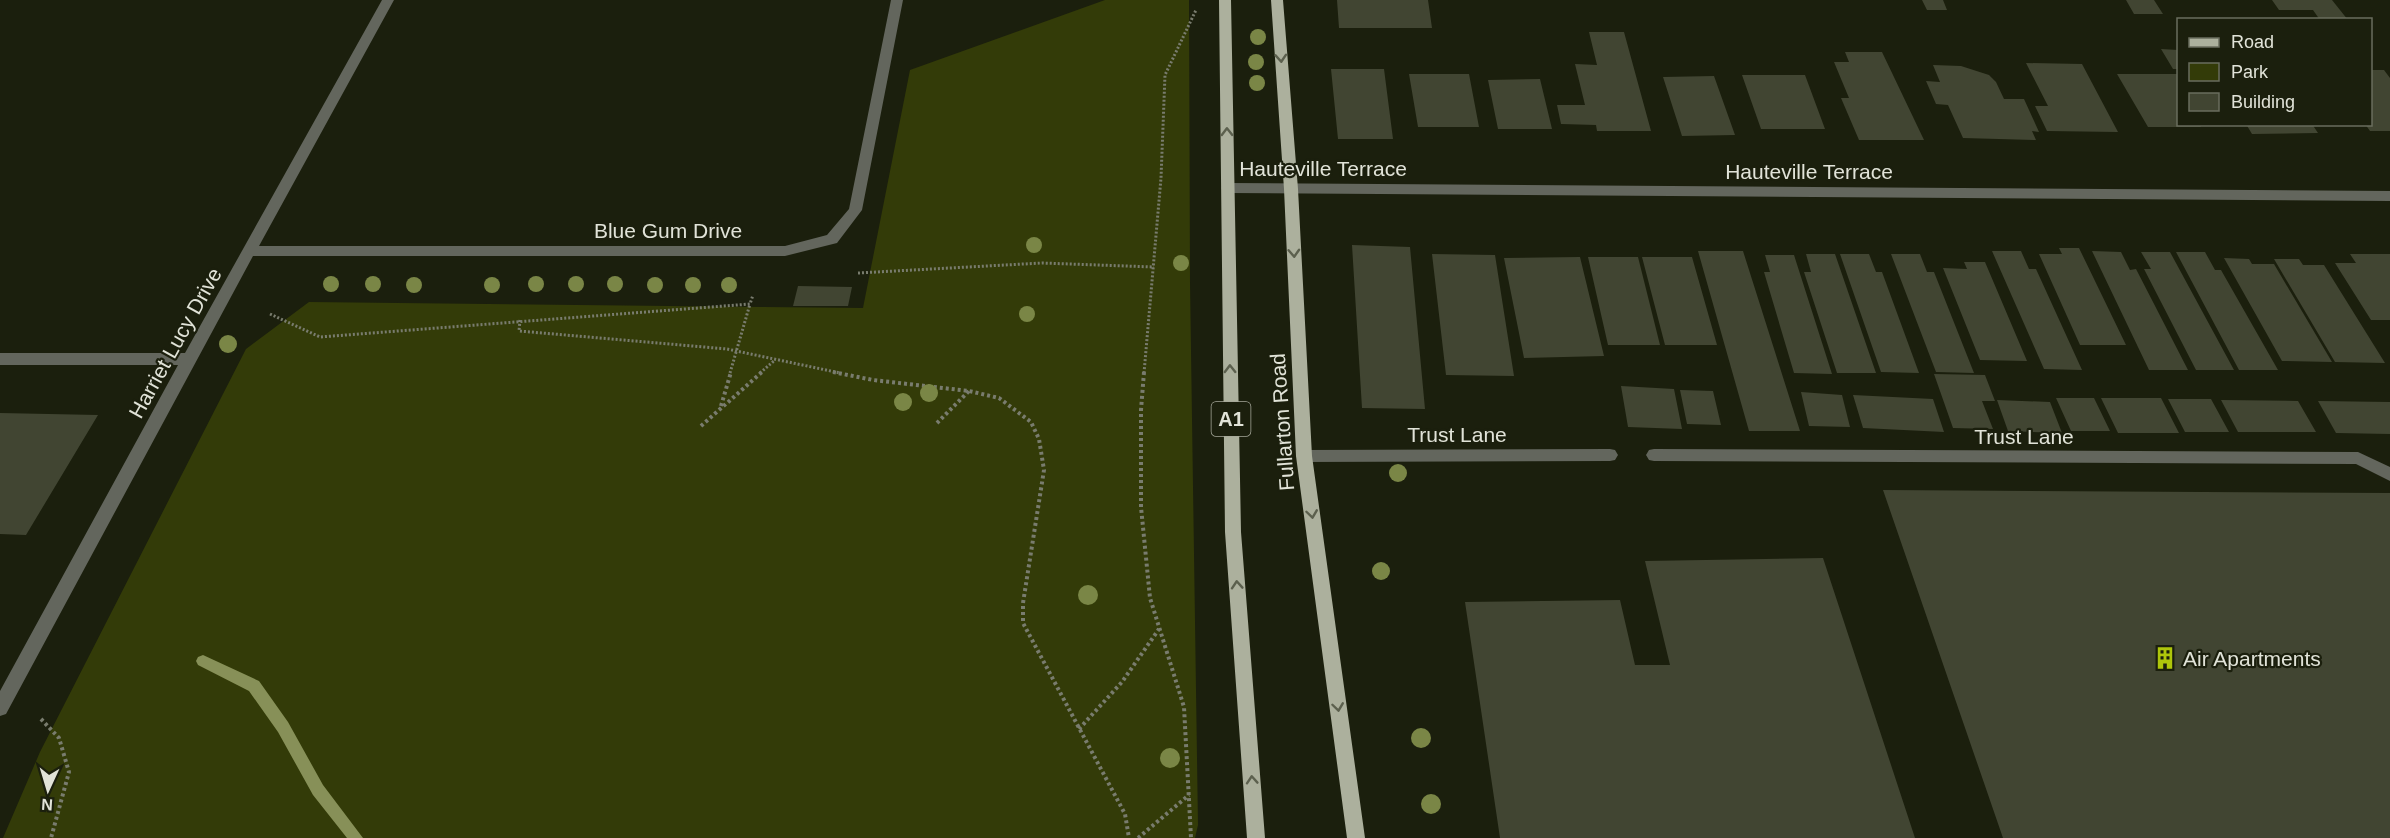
<svg xmlns="http://www.w3.org/2000/svg" width="2390" height="838" viewBox="0 0 2390 838" font-family="Arial,sans-serif">
<rect width="100%" height="100%" fill="#1b1f0d"/>
<path fill="#333b08" d="M 1105,0 L 1189,0 L 1190,282 L 1198,825 L 1195,838 L 3,838 L 40,752 L 246,349 L 309,302 L 863,308 L 910,70 Z"/>
<g fill="none" stroke-linecap="round" stroke-linejoin="round">
<path fill="#879058" fill-rule="evenodd" d="M 203,655 L 259,681 L 288,722 L 323,785 L 363,838 L 347,838 L 313,795 L 278,732 L 249,691 L 198,665 L 196,661 L 198,657 Z"/>
</g>
<path fill="#414532" d="M 1337,0 L 1428,0 L 1432,28 L 1339,28 Z
M 1922,0 L 1943,0 L 1947,10 L 1927,10 Z
M 2126,0 L 2154,0 L 2163,14 L 2134,14 Z
M 2272,0 L 2332,0 L 2348,20 L 2320,20 L 2313,10 L 2279,10 Z
M 1589,32 L 1624,32 L 1651,131 L 1597,131 L 1596,125 L 1561,124 L 1557,105 L 1585,105 L 1575,64 L 1597,65 Z
M 2161,49 L 2178,50 L 2178,69 L 2173,69 Z
M 1845,52 L 1882,52 L 1924,140 L 1859,140 L 1841,98 L 1849,98 L 1834,62 L 1849,62 Z
M 2026,63 L 2082,64 L 2118,132 L 2047,131 L 2035,106 L 2048,106 Z
M 1933,65 L 1961,66 L 1989,75 L 1996,82 L 2004,99 L 2024,99 L 2039,132 L 2032,131 L 2036,140 L 1963,138 L 1948,105 L 1936,104 L 1926,81 L 1940,82 Z
M 1331,69 L 1384,69 L 1393,139 L 1338,139 Z
M 2370,70 L 2384,70 L 2390,78 L 2390,131 L 2370,131 L 2365,124 L 2370,124 Z
M 1409,74 L 1469,74 L 1479,127 L 1418,127 Z
M 2117,74 L 2178,74 L 2178,124 L 2199,124 L 2201,127 L 2148,127 Z
M 1742,75 L 1805,75 L 1825,129 L 1761,129 Z
M 1714,76 L 1735,135 L 1682,136 L 1663,77 Z
M 1540,79 L 1552,129 L 1498,129 L 1488,80 Z
M 2246,124 L 2312,124 L 2318,133 L 2252,134 Z
M 1352,245 L 1410,247 L 1425,409 L 1362,408 Z
M 2059,248 L 2079,248 L 2126,345 L 2080,345 L 2039,254 L 2062,254 Z
M 1698,251 L 1743,251 L 1800,431 L 1749,431 Z
M 1992,251 L 2021,251 L 2029,269 L 2036,269 L 2082,370 L 2044,369 Z
M 2092,251 L 2121,252 L 2130,270 L 2136,269 L 2188,370 L 2149,370 Z
M 2141,252 L 2170,252 L 2234,370 L 2196,370 L 2144,269 L 2151,269 Z
M 2176,252 L 2205,252 L 2215,270 L 2221,270 L 2278,370 L 2239,370 Z
M 1432,254 L 1495,255 L 1514,376 L 1446,375 Z
M 1806,254 L 1835,254 L 1876,373 L 1837,373 L 1804,272 L 1811,272 Z
M 1840,254 L 1869,254 L 1876,272 L 1882,272 L 1919,373 L 1881,372 Z
M 1891,254 L 1920,254 L 1927,272 L 1934,272 L 1974,373 L 1936,372 Z
M 2350,254 L 2390,254 L 2390,320 L 2371,320 L 2335,263 L 2356,263 Z
M 1765,255 L 1794,255 L 1832,374 L 1794,373 L 1764,272 L 1770,272 Z
M 1580,257 L 1604,356 L 1524,358 L 1504,258 Z
M 1588,257 L 1638,257 L 1660,345 L 1608,345 Z
M 1642,257 L 1692,257 L 1717,345 L 1665,345 Z
M 2224,258 L 2249,259 L 2252,264 L 2274,264 L 2332,362 L 2282,361 Z
M 2274,259 L 2299,259 L 2303,265 L 2324,265 L 2385,363 L 2335,362 Z
M 1964,262 L 1985,262 L 2027,361 L 1980,360 L 1943,268 L 1967,269 Z
M 798,286 L 852,287 L 848,306 L 793,306 Z
M 1934,374 L 1985,375 L 1995,401 L 1982,401 L 1993,429 L 1953,428 Z
M 1621,386 L 1674,389 L 1682,429 L 1628,427 Z
M 1680,390 L 1713,391 L 1721,425 L 1687,424 Z
M 1801,392 L 1842,395 L 1850,427 L 1809,426 Z
M 1853,395 L 1933,399 L 1944,432 L 1863,428 Z
M 2056,398 L 2094,398 L 2110,431 L 2071,431 Z
M 2101,398 L 2161,398 L 2179,433 L 2118,433 Z
M 2168,399 L 2211,399 L 2229,432 L 2185,432 Z
M 1997,400 L 2050,402 L 2062,433 L 2008,431 Z
M 2221,400 L 2298,401 L 2316,432 L 2238,432 Z
M 2318,401 L 2390,402 L 2390,434 L 2336,433 Z
M 0,413 L 98,415 L 26,535 L 0,534 Z
M 1883,490 L 2390,493 L 2390,838 L 2003,838 Z
M 1823,558 L 1915,838 L 1500,838 L 1465,602 L 1620,600 L 1635,665 L 1670,665 L 1645,561 Z"/>
<g fill="none" stroke-linecap="round" stroke-linejoin="round">
<path stroke="#797c6e" stroke-width="3" stroke-dasharray="2 2" stroke-linecap="butt" d="M 858,273 L 1042,263 L 1154,267
M 270,314 L 320,337 L 750,304 L 753,295
M 520,320 L 519,331 L 727,349 L 840,373
M 730,373 L 750,304
M 760,373 L 775,360
M 1144,373 L 1161,178 L 1165,75 L 1196,10"/>
<path stroke="#797c6e" stroke-width="4" stroke-dasharray="3 3" stroke-linecap="butt" d="M 833,372 L 873,380 L 969,391 L 999,398 L 1031,422 L 1039,439 L 1044,470 L 1023,603 L 1023,623 L 1125,814 L 1129,838
M 1144,372 L 1141,410 L 1141,507 L 1150,598 L 1184,707 L 1191,838
M 721,406 L 731,372
M 937,423 L 969,391
M 701,426 L 762,372
M 41,719 L 59,738 L 69,772 L 51,838
M 1079,729 L 1122,682 L 1159,629
M 1138,838 L 1189,795"/>
<path fill="#63665d" fill-rule="evenodd" d="M 1610,449 L 1615,450 L 1618,455 L 1615,460 L 1610,461 L 1304,462 L 1299,461 L 1296,456 L 1299,451 L 1304,450 Z
M 1654,449 L 2358,452 L 2390,467 L 2390,481 L 2356,464 L 1654,461 L 1649,460 L 1646,455 L 1649,450 Z"/>
<path fill="#63665d" fill-rule="evenodd" d="M 382,0 L 394,0 L 259,246 L 785,246 L 827,235 L 849,209 L 891,0 L 903,0 L 862,210 L 837,243 L 785,256 L 253,256 L 6,714 L 0,716 L 0,691 L 178,365 L 0,365 L 0,353 L 185,353 Z
M 1228,183 L 2390,191 L 2390,201 L 1228,193 L 1221,188 Z"/>
<path fill="#acb09d" fill-rule="evenodd" d="M 1219,0 L 1231,0 L 1241,532 L 1265,838 L 1247,838 L 1225,532 Z
M 1271,0 L 1283,0 L 1298,189 L 1312,456 L 1365,838 L 1347,838 L 1296,456 L 1284,189 Z"/>
</g>
<g fill="#7a8646">
<circle cx="1258" cy="37" r="8"/>
<circle cx="1256" cy="62" r="8"/>
<circle cx="1257" cy="83" r="8"/>
<circle cx="1034" cy="245" r="8"/>
<circle cx="1181" cy="263" r="8"/>
<circle cx="331" cy="284" r="8"/>
<circle cx="373" cy="284" r="8"/>
<circle cx="536" cy="284" r="8"/>
<circle cx="576" cy="284" r="8"/>
<circle cx="615" cy="284" r="8"/>
<circle cx="414" cy="285" r="8"/>
<circle cx="492" cy="285" r="8"/>
<circle cx="655" cy="285" r="8"/>
<circle cx="693" cy="285" r="8"/>
<circle cx="729" cy="285" r="8"/>
<circle cx="1027" cy="314" r="8"/>
<circle cx="228" cy="344" r="9"/>
<circle cx="929" cy="393" r="9"/>
<circle cx="903" cy="402" r="9"/>
<circle cx="1398" cy="473" r="9"/>
<circle cx="1381" cy="571" r="9"/>
<circle cx="1088" cy="595" r="10"/>
<circle cx="1421" cy="738" r="10"/>
<circle cx="1170" cy="758" r="10"/>
<circle cx="1431" cy="804" r="10"/>
</g>
<defs><path id="oneway-chevron" d="M-2-3.5L2.5 0L-2 3.5" fill="none" stroke-width="1.6" stroke-linecap="round" stroke-linejoin="round" transform="scale(1.5)"/></defs>
<g stroke="#5c604e">
<use href="#oneway-chevron" transform="translate(1281 58) rotate(86)"/>
<use href="#oneway-chevron" transform="translate(1227 132) rotate(-91)"/>
<use href="#oneway-chevron" transform="translate(1294 253) rotate(87)"/>
<use href="#oneway-chevron" transform="translate(1230 369) rotate(-91)"/>
<use href="#oneway-chevron" transform="translate(1312 514) rotate(82)"/>
<use href="#oneway-chevron" transform="translate(1237 585) rotate(-94)"/>
<use href="#oneway-chevron" transform="translate(1338 707) rotate(82)"/>
<use href="#oneway-chevron" transform="translate(1252 780) rotate(-94)"/>
</g>
<defs>
<g id="building-bare" transform="scale(1.8)"><path d="M-4-6H4V6H1V3H-1V6H-4ZM-2.5-4.3h1.7v1.8h-1.7ZM.8-4.3h1.7v1.8H.8ZM-2.5-1h1.7V.8h-1.7ZM.8-1h1.7V.8H.8Z" fill="#aec60b" stroke="#1b1f0d" stroke-width="2.5" paint-order="stroke"/></g>
</defs>
<g fill-rule="evenodd">
<use href="#building-bare" x="2165" y="658"/>
</g>
<g text-anchor="middle" dominant-baseline="central" stroke-width="4.5" stroke-linejoin="round" paint-order="stroke">
<rect fill="#1b1f0d" stroke="#a6a89b" stroke-width="1.5" x="1211.5" y="402" width="39" height="34" rx="4.5"/>
<g font-size="20" font-weight="bold" fill="#e1e3d8">
<text x="1231" y="419">A1</text>
</g>
<g font-size="21" fill="#e1e3d8" stroke="#1b1f0d">
<text x="1323" y="168">Hauteville Terrace</text>
<text x="1809" y="171">Hauteville Terrace</text>
<text x="668" y="230">Blue Gum Drive</text>
<text transform="translate(175 343) rotate(-61)">Harriet Lucy Drive</text>
<text transform="translate(1282 422) rotate(-94)">Fullarton Road</text>
<text x="1457" y="434">Trust Lane</text>
<text x="2024" y="436">Trust Lane</text>
</g>
<g font-size="21" fill="#e1e3d8" stroke="#1b1f0d" text-anchor="start">
<text x="2183" y="658">Air Apartments</text>
</g>
</g>
<rect x="2177" y="18" width="195" height="108" fill="#1b1f0d" stroke="#6a6d5e" stroke-width="1.5"/>
<rect x="2189" y="38" width="30" height="9" fill="#acb09d" stroke="#6a6d5e" stroke-width="1.5"/>
<text x="2231" y="48" font-size="18" fill="#e1e3d8">Road</text>
<rect x="2189" y="63" width="30" height="18" fill="#333b08" stroke="#6a6d5e" stroke-width="1.5"/>
<text x="2231" y="78" font-size="18" fill="#e1e3d8">Park</text>
<rect x="2189" y="93" width="30" height="18" fill="#414532" stroke="#6a6d5e" stroke-width="1.5"/>
<text x="2231" y="108" font-size="18" fill="#e1e3d8">Building</text>
<g transform="translate(48 790) rotate(184)" stroke="#1b1f0d" stroke-width="4.5" paint-order="stroke">
<path d="M0-4.5L10 22L0 15L-10 22Z" fill="#e1e3d8"/>
<text y="-9" font-size="16" font-weight="bold" text-anchor="middle" fill="#e1e3d8">N</text>
</g>
</svg>
